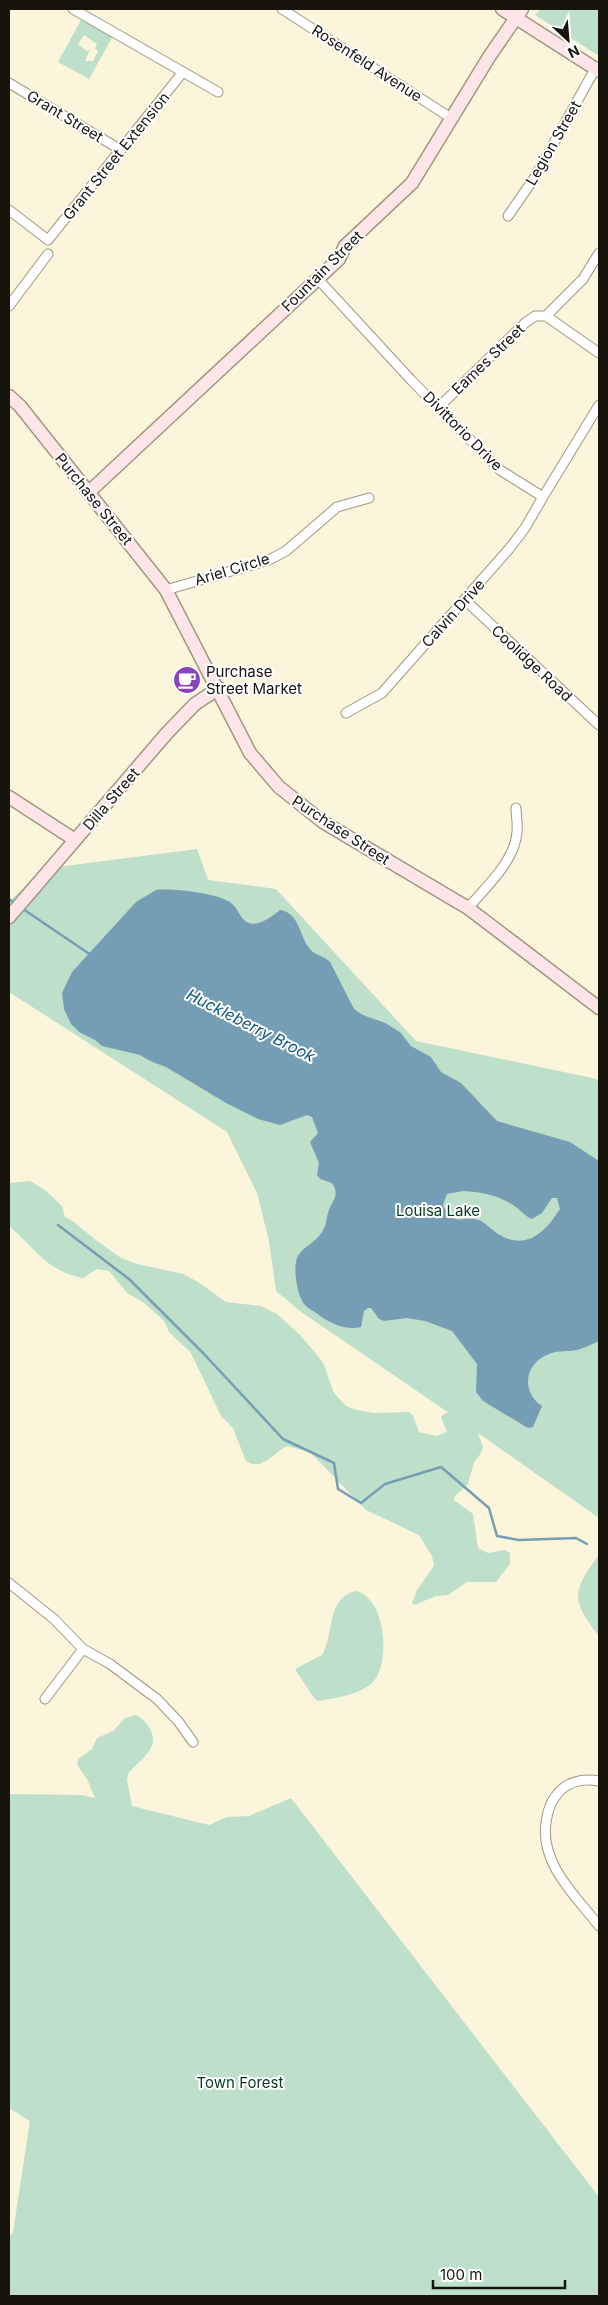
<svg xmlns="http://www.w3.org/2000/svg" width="608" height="2305" viewBox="0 0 608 2305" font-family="Inter,sans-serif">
<rect width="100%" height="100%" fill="#faf5db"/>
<path fill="#bedfca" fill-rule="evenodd" d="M 541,9 L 599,9 L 599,56 L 535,15 Z
M 81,20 L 113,36 L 89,79 L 58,62 ZM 84,35 L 97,44 L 95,49 L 98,51 L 93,61 L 85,61 L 90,50 L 87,51 L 78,44 Z
M 197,849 L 208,880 L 276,889 L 416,1041 L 597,1079 L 599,1084 L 599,1518 L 478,1433 L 483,1447 L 481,1453 L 474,1462 L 468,1484 L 455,1496 L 454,1500 L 473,1514 L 478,1548 L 488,1553 L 505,1550 L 510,1553 L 510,1564 L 496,1582 L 467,1582 L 448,1595 L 436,1596 L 414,1605 L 412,1603 L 417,1590 L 434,1566 L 432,1556 L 419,1535 L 366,1510 L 310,1452 L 287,1446 C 274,1452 262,1472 246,1461 L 233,1428 L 221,1416 L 191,1353 L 169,1332 L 164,1321 L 143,1302 L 127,1293 L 109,1271 L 97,1269 L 83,1278 C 46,1271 35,1248 9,1226 L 9,1183 L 30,1181 L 45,1190 L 62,1206 L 65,1217 L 74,1222 L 97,1241 L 121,1258 L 137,1264 L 183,1274 L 198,1282 L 226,1302 L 261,1306 L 277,1314 L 299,1334 L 318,1356 L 324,1365 L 334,1393 L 346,1406 L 357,1410 L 374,1413 L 409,1412 L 413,1416 L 419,1432 L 436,1436 L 447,1432 L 441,1417 L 445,1413 L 449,1413 L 300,1311 L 276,1291 L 269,1241 L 257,1193 L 227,1132 L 9,992 L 9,902 L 42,869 Z
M 599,1555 L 599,1636 C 571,1600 571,1592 599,1555 Z
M 355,1591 C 386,1596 391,1664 373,1682 C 360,1695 335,1698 318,1701 L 314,1698 L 295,1669 L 322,1655 C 335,1634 325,1600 355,1591 Z
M 136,1715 C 142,1718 147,1723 150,1729 C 161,1749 139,1760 128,1774 L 127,1780 L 132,1806 L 209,1825 L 227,1817 L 249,1816 L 291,1798 L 599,2197 L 599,2296 L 9,2296 L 9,2238 L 13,2232 L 30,2121 L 9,2108 L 9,1794 L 82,1795 L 95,1798 L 87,1779 L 77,1765 L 78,1759 L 92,1749 L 97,1738 L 113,1731 L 125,1718 Z"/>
<path fill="#759eb5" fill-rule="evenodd" d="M 156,890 C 173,888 213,893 228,901 C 236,905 238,913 243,919 C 254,931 271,917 280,910 C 300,913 299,936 310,949 C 315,956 324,955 330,962 L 354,1009 L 363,1015 L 385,1023 L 400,1032 L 411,1046 L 431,1057 L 441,1072 L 461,1083 L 497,1121 L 570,1142 L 599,1161 L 599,1341 C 592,1344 584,1348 577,1350 C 568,1352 558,1350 549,1354 C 525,1363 520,1391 542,1406 L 533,1427 L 528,1428 L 483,1401 L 476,1392 L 477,1364 L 452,1331 L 425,1321 L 407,1318 L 384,1321 L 379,1319 L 371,1308 L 368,1308 L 364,1311 L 361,1327 C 347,1331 329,1323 319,1315 C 315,1312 309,1309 306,1306 C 297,1298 292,1266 298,1256 C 303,1247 316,1242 322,1232 C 327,1225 326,1218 329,1210 C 333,1199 340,1195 332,1183 L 320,1179 L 317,1175 L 319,1163 L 310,1142 L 318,1133 L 312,1117 L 307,1115 L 280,1125 L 258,1119 L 226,1103 L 166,1067 L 150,1061 L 140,1055 L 102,1046 L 95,1040 L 79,1032 L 71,1024 L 64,1009 L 62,993 L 72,972 L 136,902 ZM 463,1191 C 481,1192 498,1195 513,1205 C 520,1209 524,1216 532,1219 L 542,1213 L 552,1198 L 557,1198 L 560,1209 C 546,1231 527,1251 500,1235 C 494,1232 488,1225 481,1221 C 463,1213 453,1230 443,1205 L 447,1194 Z"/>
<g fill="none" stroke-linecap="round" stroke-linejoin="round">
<path stroke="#759eb5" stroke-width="2.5" d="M 9,899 L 16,904
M 23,909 L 91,955
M 58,1225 L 129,1279 L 204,1354 L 283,1439 L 334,1463 L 338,1489 L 361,1503 L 385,1484 L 441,1467 L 489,1508 L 497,1536 L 519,1540 L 576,1538 L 587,1544"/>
<g stroke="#9e9981" stroke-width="11">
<path id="street" d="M 73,9 L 218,92
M 282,9 L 451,118
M 9,83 L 121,150
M 9,210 L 48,240 L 183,72
M 508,216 L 535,177 L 595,69
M 317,278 L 412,381 L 500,470 L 543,497 L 599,405
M 9,306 L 48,254
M 546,316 L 599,353
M 439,407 L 525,323 L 535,316 L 546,316 L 583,279 L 599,253
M 166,590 L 269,560 L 286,551 L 337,507 L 369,498
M 465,600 L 599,725
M 346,713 L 382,693 L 509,549 L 525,528 L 543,497
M 468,908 C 486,887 515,861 517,832 C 518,824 516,816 516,808
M 9,1583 L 54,1619 L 83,1649 L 110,1664 L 157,1699 L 178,1721 L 193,1742
M 45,1699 L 83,1649
M 599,1781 C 582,1778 565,1782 555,1797 C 549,1805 547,1814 546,1823 C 540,1864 576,1896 599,1926"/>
</g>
<g stroke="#9e9981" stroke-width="15">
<path id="secondary" d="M 502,9 L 599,71
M 9,396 L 20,406 L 166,590 L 250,753 L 279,787 L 323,822 L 468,908 L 599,1008
M 89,492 L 339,259 L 345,246 L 412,183 L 489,57 L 522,9
M 9,797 L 75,840
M 9,917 L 167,733 L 195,704 L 219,688"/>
</g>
<use href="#street" stroke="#fff" stroke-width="9"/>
<use href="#secondary" stroke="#ffe5e7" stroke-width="12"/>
</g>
<defs>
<g id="cafe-disc" transform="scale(1.4375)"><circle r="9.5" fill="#8a44b7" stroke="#fff"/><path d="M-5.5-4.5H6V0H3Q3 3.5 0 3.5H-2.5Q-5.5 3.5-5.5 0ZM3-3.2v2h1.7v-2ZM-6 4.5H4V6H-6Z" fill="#fff"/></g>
</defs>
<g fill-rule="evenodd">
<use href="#cafe-disc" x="187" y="680"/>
</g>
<g text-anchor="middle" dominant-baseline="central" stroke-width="4" stroke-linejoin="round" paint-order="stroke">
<g font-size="15" fill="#16140b" stroke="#fff">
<text transform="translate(367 63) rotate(33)">Rosenfeld Avenue</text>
<text transform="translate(65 116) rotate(31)">Grant Street</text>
<text transform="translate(553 143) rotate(-60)">Legion Street</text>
<text transform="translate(116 156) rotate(-51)">Grant Street Extension</text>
<text transform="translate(322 271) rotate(-45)">Fountain Street</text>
<text transform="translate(488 359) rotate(-44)">Eames Street</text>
<text transform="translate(463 431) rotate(45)">Divittorio Drive</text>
<text transform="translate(94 499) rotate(51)">Purchase Street</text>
<text transform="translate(232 569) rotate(-17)">Ariel Circle</text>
<text transform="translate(453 613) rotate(-48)">Calvin Drive</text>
<text transform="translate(532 663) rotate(43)">Coolidge Road</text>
<text transform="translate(111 799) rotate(-49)">Dilla Street</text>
<text transform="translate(341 830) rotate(33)">Purchase Street</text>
</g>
<g font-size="15" fill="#16140b" stroke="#fff" text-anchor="start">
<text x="206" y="671">Purchase<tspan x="206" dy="17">Street Market</tspan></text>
</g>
<g font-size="15" fill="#063b22" stroke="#fff">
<text x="438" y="1210">Louisa Lake</text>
<text x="240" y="2082">Town Forest</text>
</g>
<g font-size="16" font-style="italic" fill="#0c5a7a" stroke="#fff">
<text transform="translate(251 1025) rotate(27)">Huckleberry Brook</text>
</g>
</g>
<rect width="608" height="2305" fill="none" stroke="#16140b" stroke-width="20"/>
<g transform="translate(568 40) rotate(154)" stroke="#ffffff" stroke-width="4" paint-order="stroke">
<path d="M0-4L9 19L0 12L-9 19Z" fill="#16140b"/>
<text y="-8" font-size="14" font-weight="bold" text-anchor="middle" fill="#16140b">N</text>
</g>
<path d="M433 2280v8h132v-8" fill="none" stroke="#16140b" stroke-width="2.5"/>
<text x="440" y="2280" font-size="15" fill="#16140b" stroke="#ffffff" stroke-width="4" paint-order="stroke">100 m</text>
</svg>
